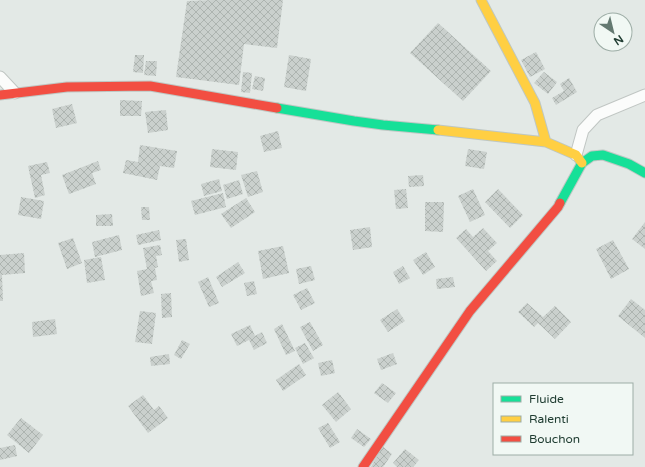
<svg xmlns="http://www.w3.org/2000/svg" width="645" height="467" viewBox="0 0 645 467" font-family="'Varela Round',sans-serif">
<defs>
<pattern id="building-cross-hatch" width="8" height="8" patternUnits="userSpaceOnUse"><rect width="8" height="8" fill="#cad0cd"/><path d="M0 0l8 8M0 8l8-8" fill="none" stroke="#adb4b0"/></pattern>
</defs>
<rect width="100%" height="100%" fill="#e3e9e6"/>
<path fill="url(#building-cross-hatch)" d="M 214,0 L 283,0 L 277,48 L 244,44 L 239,85 L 176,77 L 187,1 Z
M 438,23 L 491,71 L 463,101 L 410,53 Z
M 536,52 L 545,69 L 530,77 L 521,60 Z
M 135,55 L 144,55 L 143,73 L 133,72 Z
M 289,55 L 311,59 L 306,91 L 284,87 Z
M 146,61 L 157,61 L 156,76 L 144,75 Z
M 243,72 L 252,73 L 250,93 L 241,92 Z
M 544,72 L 557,82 L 548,94 L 534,83 Z
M 255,76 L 265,78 L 263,91 L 252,89 Z
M 569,78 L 577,92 L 556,105 L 552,98 L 564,91 L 560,84 Z
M 120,100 L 142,101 L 141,116 L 120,116 Z
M 72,104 L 77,123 L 56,128 L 52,109 Z
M 166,110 L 168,130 L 148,133 L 145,112 Z
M 278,131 L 282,148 L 264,152 L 260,136 Z
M 140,145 L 177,151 L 174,168 L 160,166 L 157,180 L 123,173 L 126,160 L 138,162 Z
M 212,149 L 238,152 L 236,170 L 210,167 Z
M 468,149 L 487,152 L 484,169 L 465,166 Z
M 98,161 L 101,170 L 92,173 L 96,184 L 69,194 L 62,175 Z
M 47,162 L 50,173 L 41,175 L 45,195 L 35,198 L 28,166 Z
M 257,171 L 263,192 L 248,197 L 241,175 Z
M 423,175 L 424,186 L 409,187 L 408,176 Z
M 219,179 L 222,191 L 204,196 L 201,184 Z
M 239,180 L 243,194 L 227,199 L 223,185 Z
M 406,189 L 408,208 L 396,209 L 394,190 Z
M 473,189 L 485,215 L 470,222 L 458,196 Z
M 498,189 L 523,215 L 510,228 L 485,202 Z
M 223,193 L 226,207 L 195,215 L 191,201 Z
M 21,197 L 44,201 L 41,219 L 18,215 Z
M 246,198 L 255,212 L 231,228 L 221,214 Z
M 425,202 L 444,202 L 443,232 L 425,231 Z
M 141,207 L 149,207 L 150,220 L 142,220 Z
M 112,214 L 113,226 L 96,226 L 96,215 Z
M 645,222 L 645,249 L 632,239 Z
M 370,227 L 372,247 L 353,250 L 350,230 Z
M 483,228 L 497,243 L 488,251 L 497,261 L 486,271 L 456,238 L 466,229 L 473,237 Z
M 159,230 L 161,240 L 138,245 L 136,235 Z
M 119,235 L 122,250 L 95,257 L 92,242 Z
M 73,238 L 82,263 L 67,269 L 58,243 Z
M 186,239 L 189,260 L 179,262 L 176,240 Z
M 613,240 L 629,269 L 611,279 L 596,249 Z
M 160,245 L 162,255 L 156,256 L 158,267 L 155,268 L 157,280 L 151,281 L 154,293 L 141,296 L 137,271 L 147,269 L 143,248 Z
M 283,246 L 289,273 L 263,279 L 258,251 Z
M 426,252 L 435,267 L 423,275 L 413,260 Z
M 24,253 L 25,273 L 2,275 L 3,301 L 0,301 L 0,255 Z
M 101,257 L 105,280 L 87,283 L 84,260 Z
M 238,262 L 245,273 L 222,287 L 216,277 Z
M 311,266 L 315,280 L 299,284 L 296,269 Z
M 403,266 L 410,278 L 399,284 L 393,272 Z
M 208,277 L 219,303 L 209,307 L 198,282 Z
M 453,277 L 455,287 L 437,289 L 436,279 Z
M 254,281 L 257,294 L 247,296 L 244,283 Z
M 307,288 L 315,303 L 301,310 L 293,295 Z
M 171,293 L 172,317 L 162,318 L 161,294 Z
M 631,299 L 645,310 L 645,338 L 618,316 Z
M 527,303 L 543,317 L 555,306 L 571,322 L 555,339 L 538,323 L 534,327 L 518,312 Z
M 397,309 L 405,321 L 388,332 L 380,320 Z
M 140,311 L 156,313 L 152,344 L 135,342 Z
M 55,319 L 57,334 L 33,337 L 32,322 Z
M 310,322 L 323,345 L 313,351 L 300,327 Z
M 282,324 L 295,351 L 286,355 L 274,329 Z
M 250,325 L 255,336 L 262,332 L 267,343 L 254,350 L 249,340 L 237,346 L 231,334 Z
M 182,340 L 190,344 L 181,359 L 174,355 Z
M 305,343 L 314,358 L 303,364 L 295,348 Z
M 393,353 L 397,364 L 381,370 L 377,359 Z
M 169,354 L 170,364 L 151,366 L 150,357 Z
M 332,360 L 335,373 L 321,376 L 318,363 Z
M 299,364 L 306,375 L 283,391 L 276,380 Z
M 382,383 L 396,393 L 388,403 L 374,393 Z
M 338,392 L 351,409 L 336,422 L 322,405 Z
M 143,395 L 154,410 L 159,406 L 168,418 L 148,433 L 128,406 Z
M 21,418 L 43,435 L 29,453 L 7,435 Z
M 328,423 L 340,442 L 330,448 L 318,428 Z
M 357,429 L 371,439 L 364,447 L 351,438 Z
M 15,445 L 17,456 L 0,460 L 0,448 Z
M 382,446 L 392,454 L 383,467 L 371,467 Z
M 405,449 L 419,460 L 413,467 L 397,467 L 393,463 Z"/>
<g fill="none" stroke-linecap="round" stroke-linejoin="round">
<g stroke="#c0c6c3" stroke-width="13">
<path id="street" d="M 0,77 L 15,93
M 576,155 L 583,130 L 597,115 L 645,95"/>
</g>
<g stroke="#bec7c3" stroke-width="11">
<path id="fast" d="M 277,108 L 354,121 L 383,125 L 438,130
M 560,203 L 582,163 L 592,156 L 603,155 L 629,164 L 645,173"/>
</g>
<g stroke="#bec7c3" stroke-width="11">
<path id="slow" d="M 481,0 L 535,103 L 546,142
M 438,130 L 546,142 L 576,155 L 582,163"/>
</g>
<g stroke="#bec7c3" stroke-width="11">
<path id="jam" d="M 0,95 L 67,87 L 150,86 L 277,108
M 363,467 L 470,311 L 558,207 L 560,203"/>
</g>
<use href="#street" stroke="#fbfcfb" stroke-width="11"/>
<use href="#fast" stroke="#16e098" stroke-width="9"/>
<use href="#slow" stroke="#ffcf43" stroke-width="9"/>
<use href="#jam" stroke="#f24e42" stroke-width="9"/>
</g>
<rect x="493" y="383" width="140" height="72" fill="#f1f8f4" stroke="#9dada6"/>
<rect x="501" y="396" width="20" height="6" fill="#16e098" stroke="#9dada6"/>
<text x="529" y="403" font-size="12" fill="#203d32">Fluide</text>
<rect x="501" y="416" width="20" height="6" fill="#ffcf43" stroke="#9dada6"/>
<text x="529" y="423" font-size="12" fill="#203d32">Ralenti</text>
<rect x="501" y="436" width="20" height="6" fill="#f24e42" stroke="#9dada6"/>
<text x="529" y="443" font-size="12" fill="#203d32">Bouchon</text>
<g transform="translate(613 32) rotate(145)"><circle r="19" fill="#f1f8f4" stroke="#9dada6"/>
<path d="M0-3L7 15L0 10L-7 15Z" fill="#647971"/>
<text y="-6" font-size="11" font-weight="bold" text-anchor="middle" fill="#203d32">N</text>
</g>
</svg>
